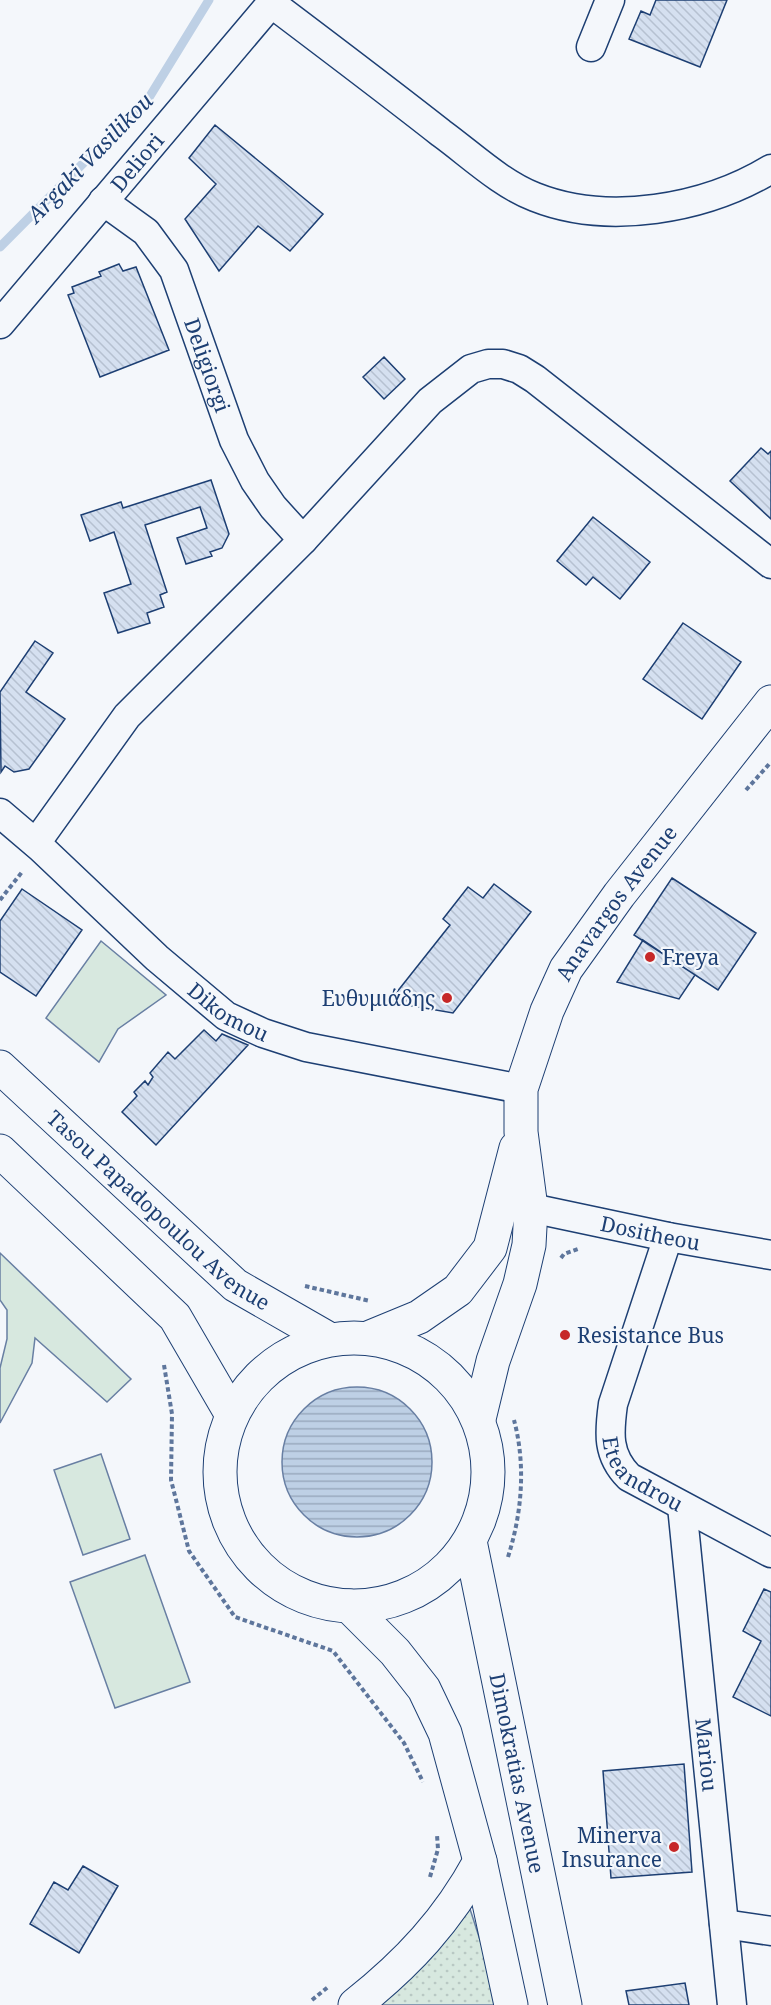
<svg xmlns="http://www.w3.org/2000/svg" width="771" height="2005" viewBox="0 0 771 2005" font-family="'Noto Serif',serif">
<defs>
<pattern id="park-dots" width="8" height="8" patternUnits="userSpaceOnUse" patternTransform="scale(1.5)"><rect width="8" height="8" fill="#d7e8df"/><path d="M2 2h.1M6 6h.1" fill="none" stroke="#b8c8c3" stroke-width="1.8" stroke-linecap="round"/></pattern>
<pattern id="water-rules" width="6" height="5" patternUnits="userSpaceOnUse" patternTransform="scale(1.5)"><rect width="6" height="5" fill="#bed0e5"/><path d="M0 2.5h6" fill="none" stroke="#9aaabe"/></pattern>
<pattern id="building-back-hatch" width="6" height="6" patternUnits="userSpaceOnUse" patternTransform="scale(1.5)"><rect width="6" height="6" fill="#d5e0f0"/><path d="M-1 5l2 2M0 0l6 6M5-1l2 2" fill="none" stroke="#b6c1d1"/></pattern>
</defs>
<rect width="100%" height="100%" fill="#f4f7fb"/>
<path fill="url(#park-dots)" stroke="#687fa3" stroke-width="1.5" d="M 470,1909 L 501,2005 L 377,2005 Z"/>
<path fill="#d7e8df" stroke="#687fa3" stroke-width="1.5" d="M 101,941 L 166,995 L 118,1029 L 99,1062 L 46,1018 Z
M 0,1253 L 131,1379 L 107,1402 L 35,1338 L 32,1363 L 0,1423 L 0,1368 L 7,1339 L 7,1310 L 0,1300 Z
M 101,1454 L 130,1539 L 83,1555 L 54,1470 Z
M 145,1555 L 190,1682 L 115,1708 L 70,1582 Z"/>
<path fill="url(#water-rules)" stroke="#687fa3" stroke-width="1.5" d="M282 1462a75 75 0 1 1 150 0a75 75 0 1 1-150 0Z"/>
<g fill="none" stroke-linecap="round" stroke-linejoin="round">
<path stroke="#bed0e5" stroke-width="9" d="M 0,247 L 150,96 L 209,0"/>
</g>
<path fill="url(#building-back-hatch)" stroke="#1d3f73" stroke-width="1.5" d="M 656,0 L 727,0 L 700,67 L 629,39 L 641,11 L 650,15 Z
M 215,125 L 323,214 L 290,251 L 258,226 L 219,271 L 185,219 L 216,184 L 189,158 Z
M 119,264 L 123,271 L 136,267 L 169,350 L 100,377 L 68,295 L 74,293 L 72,287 L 101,276 L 99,272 Z
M 384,357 L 405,379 L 384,399 L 363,377 Z
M 761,448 L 768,454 L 771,451 L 771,519 L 730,481 Z
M 211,480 L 229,534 L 222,548 L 210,552 L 212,556 L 186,564 L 177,538 L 207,528 L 200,507 L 145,525 L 167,592 L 160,595 L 164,607 L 147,613 L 150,623 L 118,633 L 104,593 L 131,584 L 114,532 L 90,541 L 81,515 L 121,502 L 123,508 Z
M 593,517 L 650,562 L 620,599 L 593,577 L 586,585 L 557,561 Z
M 683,623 L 741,662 L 702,719 L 643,679 Z
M 35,641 L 53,653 L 26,692 L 65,719 L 29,769 L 14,772 L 5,766 L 1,772 L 0,692 Z
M 672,878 L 756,933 L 718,990 L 634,935 Z
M 494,884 L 531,912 L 453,1013 L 389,1002 L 450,925 L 443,919 L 468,887 L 483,898 Z
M 22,889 L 82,930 L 36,996 L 0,972 L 0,921 Z
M 643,940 L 695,975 L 679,999 L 617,982 Z
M 204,1030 L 216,1041 L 222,1034 L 248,1045 L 156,1145 L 122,1112 L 137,1096 L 134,1092 L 145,1081 L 148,1085 L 153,1077 L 150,1073 L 168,1052 L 175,1059 Z
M 764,1589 L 771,1592 L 771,1716 L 733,1697 L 761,1641 L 743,1631 Z
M 684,1764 L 692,1872 L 611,1878 L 603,1771 Z
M 83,1866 L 118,1886 L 79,1953 L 30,1924 L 54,1882 L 68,1890 Z
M 685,1983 L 689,2005 L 629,2005 L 626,1991 Z"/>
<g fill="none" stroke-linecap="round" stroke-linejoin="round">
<g stroke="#1d3f73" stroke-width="31">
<g id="minor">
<path d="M 271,3 C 328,46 385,89 441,133 C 470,154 501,184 535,197 C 608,226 705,209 771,169"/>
<path d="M 591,47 L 610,0"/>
<path id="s1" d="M 103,201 L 146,232 L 174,270 L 234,440 L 255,481 L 273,507 L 303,540"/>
<path id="s2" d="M 0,324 L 274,0"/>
<path id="s3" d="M 0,813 L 41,848 L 157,958 L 226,1016 L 263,1033 L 306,1047 L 521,1089"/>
<path d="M 36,843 L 127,716 L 303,540 L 430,401 L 471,369 L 488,364 L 503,364 L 519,369 L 535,379 L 771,564"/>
<path id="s4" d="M 531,1208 L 668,1237 L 771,1255"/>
<path id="s5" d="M 668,1237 L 613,1404 C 609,1433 607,1455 629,1477 L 771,1553"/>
<path id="s6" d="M 682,1506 L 732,2005"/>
<path d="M 724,1924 L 771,1931"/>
</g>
</g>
<g stroke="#1d3f73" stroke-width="35">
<g id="tertiary">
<path d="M 368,1338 L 419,1317 L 458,1290 L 490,1248 L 516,1148"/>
<path id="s7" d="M 479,1419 L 493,1361 L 520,1284 L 529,1245 L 531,1208 L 521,1132 L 521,1089 L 547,1011 L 566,969 L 619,895 L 771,702"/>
<path d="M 355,2005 C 408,1963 448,1920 480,1861"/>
</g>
</g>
<g stroke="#1d3f73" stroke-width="35">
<g id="trunk">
<path id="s8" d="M 0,1067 L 235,1285 L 329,1339"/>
<path d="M 0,1151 L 175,1317 L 232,1415"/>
<circle cx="354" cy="1472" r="134"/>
<path id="s9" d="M 470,1541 L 565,2005"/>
<path d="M 349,1606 L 395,1652 L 424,1689 L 445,1733 L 480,1861 L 511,2005"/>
</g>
</g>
<path stroke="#5e769c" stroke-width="4" stroke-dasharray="4.5 3" stroke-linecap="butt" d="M 746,790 L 771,762
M 0,900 L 22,872
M 561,1258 L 564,1254 L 578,1249
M 305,1286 L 370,1301
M 164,1365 L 172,1414 L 171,1480 L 189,1551 L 235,1617 L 333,1651 L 404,1743 L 423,1782
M 508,1557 C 522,1513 526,1465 514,1420
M 430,1877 L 438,1849 L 437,1835
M 312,2000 L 328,1987"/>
<use href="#minor" stroke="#f4f7fb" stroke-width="28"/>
<use href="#tertiary" stroke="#f4f7fb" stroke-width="33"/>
<use href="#trunk" stroke="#f4f7fb" stroke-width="33"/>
</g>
<g fill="#c62828" stroke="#f4f7fb" stroke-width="2">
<circle cx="650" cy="957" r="6"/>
<circle cx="447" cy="998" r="6"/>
<circle cx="565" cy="1335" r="6"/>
<circle cx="674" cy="1847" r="6"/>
</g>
<g text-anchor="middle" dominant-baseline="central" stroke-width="4.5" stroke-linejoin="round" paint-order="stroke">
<g font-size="21" fill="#1d3f73" stroke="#f4f7fb">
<text stroke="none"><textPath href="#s2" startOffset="212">Deliori</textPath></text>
<text stroke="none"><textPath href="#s1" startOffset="201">Deligiorgi</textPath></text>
<text stroke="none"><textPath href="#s7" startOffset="549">Anavargos Avenue</textPath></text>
<text stroke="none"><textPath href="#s3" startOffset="304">Dikomou</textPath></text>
<text stroke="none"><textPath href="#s8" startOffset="214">Tasou Papadopoulou Avenue</textPath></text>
<text stroke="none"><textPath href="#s4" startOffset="122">Dositheou</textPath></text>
<text stroke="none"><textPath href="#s5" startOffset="261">Eteandrou</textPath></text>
<text stroke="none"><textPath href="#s6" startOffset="250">Mariou</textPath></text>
<text stroke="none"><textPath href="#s9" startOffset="237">Dimokratias Avenue</textPath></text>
</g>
<g font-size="21" fill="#1d3f73" stroke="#f4f7fb" text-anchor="start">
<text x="662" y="957">Freya</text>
<text x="435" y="998" text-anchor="end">Ευθυμιάδης</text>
<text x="577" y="1335">Resistance Bus</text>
<text x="662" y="1835" text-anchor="end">Minerva<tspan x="662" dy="24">Insurance</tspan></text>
</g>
<g font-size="22" font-style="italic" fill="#1d3f73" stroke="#f4f7fb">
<text transform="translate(89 157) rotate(-46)">Argaki Vasilikou</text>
</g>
</g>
</svg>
